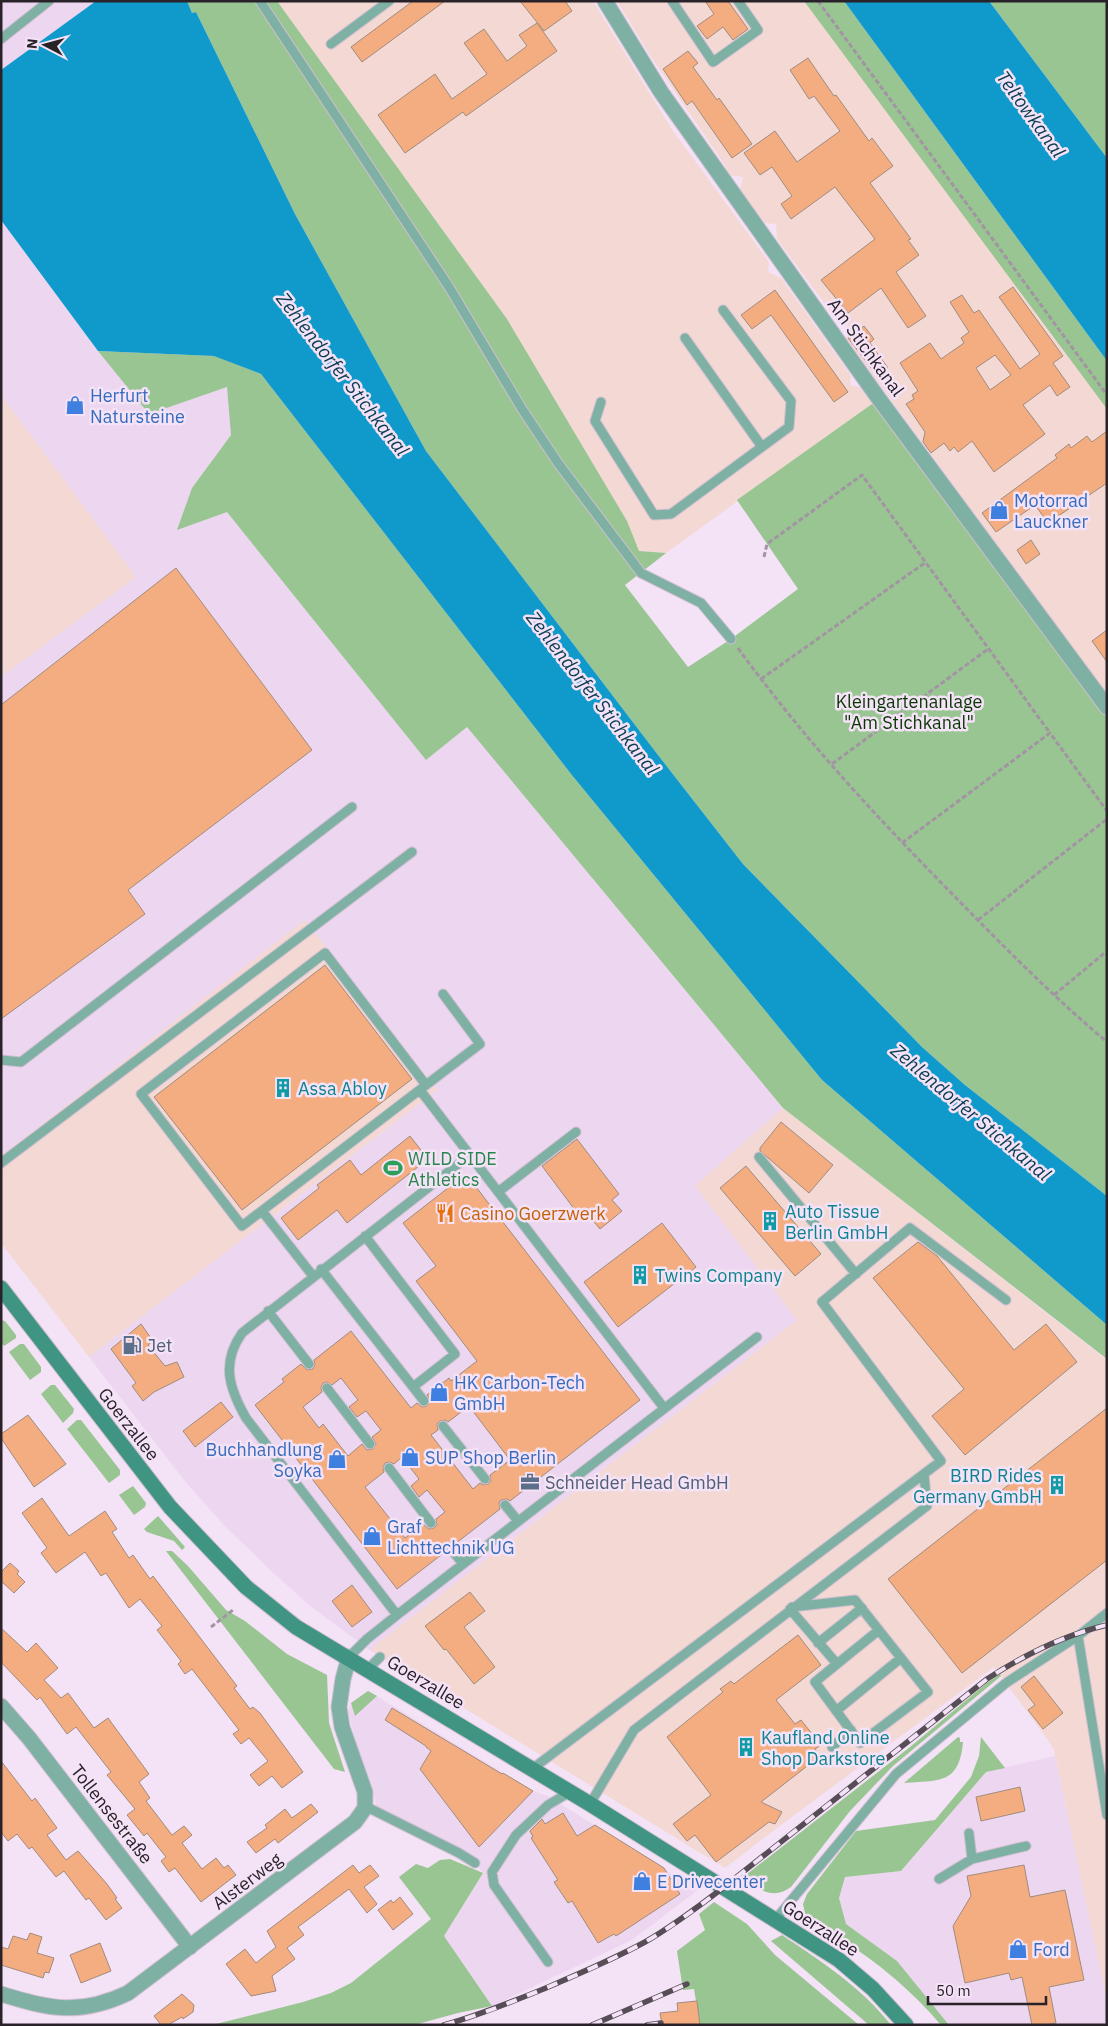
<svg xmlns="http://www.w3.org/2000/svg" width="1108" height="2026" viewBox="0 0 1108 2026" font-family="'IBM Plex Sans',sans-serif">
<rect width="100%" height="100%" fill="#f4e2f6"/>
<path fill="#edd6f0" d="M 1,1 L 96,1 L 1,70 Z
M 1,220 L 98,351 L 149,414 L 227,387 L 231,435 L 192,488 L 227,512 L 426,760 L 467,727 L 783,1108 L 695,1186 L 798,1319 L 379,1642 L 371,1651 L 309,1605 L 267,1567 L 223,1524 L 184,1480 L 89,1357 L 437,1090 L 305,921 L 1,1156 L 1,677 L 136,577 L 1,395 Z
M 368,1691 L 533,1791 L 548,1796 L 698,1890 L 632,1940 L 492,2006 L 444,1936 L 483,1873 L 469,1854 L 470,1853 L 373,1810 L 376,1804 L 373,1789 L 355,1740 L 348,1710 L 353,1701 Z
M 1055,1756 L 1107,2002 L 1107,2025 L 949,2025 L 897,1961 L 846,1924 L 839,1898 L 845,1877 L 901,1871 L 986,1772 Z"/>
<path fill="#f3d8d4" d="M 277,1 L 593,1 L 671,128 L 769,262 L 768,272 L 781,278 L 851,376 L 850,385 L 859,387 L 872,404 L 666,553 L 639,551 L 627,521 L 507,319 Z
M 617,1 L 807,1 L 1107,402 L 1107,695 L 846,338 L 847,321 L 836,319 L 777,239 L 776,224 L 765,223 L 740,190 L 743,177 L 729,175 L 725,165 L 651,57 Z
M 1,395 L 136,577 L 1,677 Z
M 305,920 L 437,1090 L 89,1357 L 1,1243 L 1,1156 Z
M 783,1108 L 1107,1360 L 1107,2002 L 1054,1750 L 1048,1740 L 994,1667 L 781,1825 L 725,1868 L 371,1651 L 379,1642 L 797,1320 L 695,1186 Z"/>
<path fill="#98c591" d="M 187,1 L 277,1 L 507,319 L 627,521 L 639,551 L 666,553 L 625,585 L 688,667 L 731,639 L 798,589 L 737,500 L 879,399 L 1107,715 L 1107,1196 L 965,1085 L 922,1047 L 743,864 L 658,755 L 426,451 L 295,214 L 196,12 L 192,13 Z
M 804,1 L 844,1 L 1107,361 L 1107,409 Z
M 989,1 L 1107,1 L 1107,158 Z
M 98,351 L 215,356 L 261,374 L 571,774 L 822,1080 L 1107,1325 L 1107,1359 L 783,1108 L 467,727 L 426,760 L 227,512 L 177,530 L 192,488 L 231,435 L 227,387 L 149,414 Z
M 1,1320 L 5,1321 L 16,1335 L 16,1338 L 4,1346 L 1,1342 Z
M 20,1344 L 24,1344 L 41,1367 L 41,1372 L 30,1380 L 9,1352 Z
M 51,1385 L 55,1385 L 74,1409 L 73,1413 L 63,1423 L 41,1394 Z
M 77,1420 L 81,1420 L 120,1470 L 120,1475 L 109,1483 L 67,1429 Z
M 133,1486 L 146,1503 L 145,1507 L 134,1515 L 119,1495 Z
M 158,1516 L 185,1547 L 182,1550 L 174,1541 L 147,1532 L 144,1529 Z
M 166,1551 L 172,1551 L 188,1566 L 226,1610 L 245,1621 L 287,1654 L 327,1675 L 329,1723 L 345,1772 L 334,1769 Z
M 1000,1674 L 1001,1676 L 893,1766 L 850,1811 L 791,1887 C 772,1901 758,1888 742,1878 L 910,1747 L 988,1682 Z
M 368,1691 L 377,1696 L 355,1716 L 351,1703 Z
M 958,1737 L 960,1738 L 960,1742 L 963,1742 C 959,1785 939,1780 904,1783 Z
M 981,1737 L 1005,1768 L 986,1772 L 901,1871 L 845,1877 L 839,1898 L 846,1924 L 897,1961 L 949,2025 L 941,2025 C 913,1992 879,1963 842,1940 C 830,1932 818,1926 806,1918 L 803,1904 L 807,1894 L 856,1831 L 935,1820 L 971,1777 L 979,1756 Z
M 450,1859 L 483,1873 L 444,1936 L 492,2006 L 458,2013 L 414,2025 L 212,2025 L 303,2002 L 331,1993 L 351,1983 L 431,1919 L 399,1877 L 416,1864 L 428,1868 L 440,1860 Z
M 714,1902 L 747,1924 L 775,1955 L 859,2025 L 700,2025 L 694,1989 L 683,1990 L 677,1951 L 705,1930 L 699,1914 Z
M 782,1935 C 821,1961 861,1987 891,2025 L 869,2025 L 771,1941 Z"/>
<path fill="#109acc" d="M 96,1 L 187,1 L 192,13 L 196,12 L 295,214 L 426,451 L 658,755 L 743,864 L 922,1047 L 965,1085 L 1107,1196 L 1107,1325 L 822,1080 L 571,774 L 261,374 L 214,356 L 98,351 L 1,220 L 1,70 Z
M 844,1 L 989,1 L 1107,158 L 1107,361 Z"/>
<path fill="#f4ad80" stroke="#a18b7e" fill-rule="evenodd" d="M 413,1 L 445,1 L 362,62 L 351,47 Z
M 520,1 L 565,1 L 572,11 L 544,31 Z
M 705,1 L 728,1 L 748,29 L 733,40 L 723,27 L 707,39 L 697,26 L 714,14 Z
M 537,23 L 557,51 L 466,116 L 463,112 L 405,153 L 378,115 L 435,74 L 452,99 L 487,74 L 464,43 L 484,29 L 507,61 L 527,46 L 519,35 Z
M 688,51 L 698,63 L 693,67 L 717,100 L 719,98 L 752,144 L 732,158 L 692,101 L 687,105 L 663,69 Z
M 808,58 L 834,96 L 836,95 L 869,141 L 872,138 L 893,166 L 870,183 L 911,239 L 908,240 L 919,255 L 896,272 L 926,316 L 908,328 L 881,288 L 848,313 L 821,280 L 875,239 L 835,187 L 791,219 L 781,204 L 792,196 L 772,167 L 760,175 L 744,153 L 775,131 L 797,162 L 840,131 L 814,96 L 809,99 L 790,70 Z
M 1013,287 L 1063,356 L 1053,363 L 1070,387 L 1057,396 L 1050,385 L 1023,405 L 1045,434 L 994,472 L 972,441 L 958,452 L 954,447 L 950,451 L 944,443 L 931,453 L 923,442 L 925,432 L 906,404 L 914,399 L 912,395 L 918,391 L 900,363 L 930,343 L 941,359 L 964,343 L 961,338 L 969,332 L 950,302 L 962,295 L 974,313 L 979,310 L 1020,369 L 1040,354 L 999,297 ZM 995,355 L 1011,375 L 990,390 L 976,368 Z
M 775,290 L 848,392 L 834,402 L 771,315 L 752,329 L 741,315 Z
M 864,326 L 874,339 L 870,343 L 888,368 L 877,376 L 848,338 Z
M 1107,431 L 1107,483 L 1048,523 L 1035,505 L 996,532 L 982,513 L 1057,458 L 1055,455 L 1069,444 L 1071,448 L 1087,436 L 1092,442 Z
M 1031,540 L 1040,554 L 1026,564 L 1017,550 Z
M 176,568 L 312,750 L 128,890 L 145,914 L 1,1019 L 1,705 Z
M 1107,630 L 1107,662 L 1092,641 Z
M 325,965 L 412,1079 L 242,1210 L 154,1097 Z
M 781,1122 L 833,1165 L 809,1193 L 760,1151 L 760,1148 Z
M 410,1136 L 428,1159 L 347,1223 L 337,1210 L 298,1240 L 281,1218 L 319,1188 L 317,1185 L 350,1160 L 361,1175 Z
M 577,1139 L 619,1194 L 612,1200 L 622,1211 L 600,1229 L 590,1217 L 584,1222 L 542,1166 Z
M 746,1166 L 821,1254 L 795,1276 L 720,1188 Z
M 466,1174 L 640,1400 L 510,1501 L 507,1499 L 501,1500 L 499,1503 L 500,1509 L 455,1544 L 452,1542 L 446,1543 L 444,1546 L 445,1552 L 397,1589 L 255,1405 L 284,1382 L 282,1379 L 301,1364 L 307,1370 L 313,1369 L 315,1364 L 314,1360 L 351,1331 L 411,1408 L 417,1403 L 422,1407 L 427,1406 L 430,1401 L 427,1395 L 449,1378 L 451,1381 L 477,1361 L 416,1281 L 436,1266 L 403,1223 ZM 341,1378 L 358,1400 L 349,1407 L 357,1417 L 366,1411 L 381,1430 L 372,1437 L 376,1444 L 373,1449 L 367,1450 L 362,1444 L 348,1456 L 323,1424 L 319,1428 L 303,1407 L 322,1392 L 321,1388 L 323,1383 L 327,1382 L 332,1385 ZM 469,1406 L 510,1460 L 490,1475 L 491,1481 L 488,1484 L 483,1485 L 480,1483 L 473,1489 L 431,1435 L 438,1430 L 437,1424 L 440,1421 L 445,1420 L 448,1422 ZM 402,1457 L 419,1479 L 411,1486 L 419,1497 L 427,1490 L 445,1512 L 436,1519 L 437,1525 L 434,1528 L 429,1529 L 423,1524 L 405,1538 L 365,1487 L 384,1472 L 383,1468 L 385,1463 L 389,1462 L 394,1464 Z
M 662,1223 L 696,1267 L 618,1327 L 584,1282 Z
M 918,1242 L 937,1256 L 1014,1350 L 1046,1324 L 1077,1362 L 965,1455 L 932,1416 L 964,1389 L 873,1278 Z
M 141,1324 L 153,1341 L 148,1345 L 165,1366 L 177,1362 L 184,1377 L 154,1392 L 143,1401 L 132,1386 L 136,1383 L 111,1349 Z
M 221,1402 L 233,1417 L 195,1447 L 183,1431 Z
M 1107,1408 L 1107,1560 L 962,1673 L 888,1579 Z
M 28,1415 L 66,1464 L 34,1487 L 1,1438 L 1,1434 Z
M 42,1498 L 69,1536 L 105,1511 L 117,1529 L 112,1532 L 129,1558 L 133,1555 L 150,1579 L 153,1576 L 237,1686 L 234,1688 L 250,1709 L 253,1707 L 260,1713 L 303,1772 L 282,1788 L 272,1776 L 259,1786 L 250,1775 L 268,1761 L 249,1738 L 241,1744 L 233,1734 L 239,1730 L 192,1669 L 185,1674 L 178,1664 L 181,1661 L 157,1630 L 162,1626 L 140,1599 L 129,1608 L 106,1573 L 101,1576 L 85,1552 L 56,1573 L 41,1553 L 47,1548 L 22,1513 Z
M 10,1563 L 19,1571 L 17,1574 L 25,1582 L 14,1593 L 1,1581 L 1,1572 Z
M 352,1585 L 372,1612 L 352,1627 L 332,1601 Z
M 470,1592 L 485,1611 L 464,1627 L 495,1667 L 474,1684 L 446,1649 L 444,1650 L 425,1626 Z
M 1,1628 L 27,1652 L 36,1643 L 58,1668 L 44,1680 L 61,1698 L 68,1693 L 94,1728 L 108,1718 L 149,1774 L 139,1782 L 150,1798 L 146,1801 L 172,1835 L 184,1826 L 192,1835 L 182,1843 L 202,1869 L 216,1858 L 224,1868 L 228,1865 L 236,1875 L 201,1902 L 175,1868 L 169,1872 L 161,1861 L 166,1857 L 147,1833 L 144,1836 L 127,1815 L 135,1809 L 107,1775 L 111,1772 L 76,1727 L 67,1734 L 40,1697 L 37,1700 L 1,1662 Z
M 798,1635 L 821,1665 L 776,1700 L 795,1724 L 801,1720 L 821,1745 L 815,1749 L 820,1756 L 761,1802 L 782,1812 L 775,1824 L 769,1822 L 716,1862 L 695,1835 L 687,1841 L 673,1824 L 711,1795 L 667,1737 L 723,1692 L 720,1689 L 731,1681 L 734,1684 Z
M 1034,1676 L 1063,1713 L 1043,1729 L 1028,1710 L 1035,1705 L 1021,1687 Z
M 392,1708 L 502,1774 L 503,1773 L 533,1791 L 479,1847 L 420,1769 L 431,1751 L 426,1747 L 426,1746 L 385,1720 Z
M 1,1761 L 32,1801 L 35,1798 L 57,1828 L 47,1835 L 66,1860 L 78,1851 L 107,1884 L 117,1898 L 115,1899 L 122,1908 L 106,1920 L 89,1898 L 86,1900 L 64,1871 L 56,1877 L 32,1847 L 29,1849 L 17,1834 L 8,1841 L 1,1832 Z
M 1020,1787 L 1025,1811 L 981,1821 L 976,1797 Z
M 311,1804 L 318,1812 L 278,1843 L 275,1839 L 256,1853 L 247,1842 L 267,1828 L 265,1825 L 285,1809 L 292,1818 Z
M 563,1813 L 577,1836 L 595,1825 L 664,1868 L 680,1894 L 616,1936 L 614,1934 L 598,1943 L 572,1901 L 568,1903 L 554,1882 L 558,1880 L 531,1838 L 533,1837 L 530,1831 L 542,1819 L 545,1824 Z
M 353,1865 L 359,1873 L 370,1865 L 379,1876 L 364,1887 L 377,1904 L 367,1913 L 349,1889 L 298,1927 L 304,1935 L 287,1948 L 295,1959 L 272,1976 L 276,1991 L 251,1996 L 226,1964 L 245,1949 L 256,1963 L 276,1947 L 267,1931 Z
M 1024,1865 L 1030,1897 L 1065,1890 L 1084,1980 L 1049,1987 L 1056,2023 L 1045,2025 L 1032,2025 L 1022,1977 L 1011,1980 L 1009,1973 L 965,1983 L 953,1926 L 971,1896 L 967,1876 Z
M 400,1897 L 413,1914 L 393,1930 L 378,1910 L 391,1900 L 393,1903 Z
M 30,1933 L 42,1937 L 37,1953 L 54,1958 L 49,1973 L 45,1972 L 43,1978 L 1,1965 L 1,1947 L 8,1949 L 13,1936 L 27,1940 Z
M 100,1943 L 111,1971 L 81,1983 L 70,1955 Z
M 182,1994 L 194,2005 L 193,2012 L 183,2019 L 182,2017 L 168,2025 L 161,2025 L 154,2016 Z
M 697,2001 L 700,2025 L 662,2025 L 660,2013 L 678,2011 L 677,2003 Z"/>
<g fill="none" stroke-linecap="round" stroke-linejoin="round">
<g stroke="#cfbfd1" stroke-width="11">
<path id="service" d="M 260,1 L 449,287 L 522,409 L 558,463 L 641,573 L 701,603 L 731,639
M 672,1 L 713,62 L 758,30 L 738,1
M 1,39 L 49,1
M 331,44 L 389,1
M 685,338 L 762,447
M 601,402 L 595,421 L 654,515 L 671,514 L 789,427 L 791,401 L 723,310
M 325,953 L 426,1085 L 242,1226 L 141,1094 Z
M 1,1060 L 21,1062 L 352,807
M 426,1085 L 480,1044 L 443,994
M 420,1090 L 664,1408
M 759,1157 L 856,1274
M 1,1163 L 412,852
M 498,1192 L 576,1132
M 262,1211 L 313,1276
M 365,1236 L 455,1354 L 413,1387
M 321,1269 L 424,1401
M 268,1311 L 309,1364
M 327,1388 L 370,1444
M 443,1426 L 485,1479
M 389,1468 L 431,1523
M 505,1505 L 518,1521
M 450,1548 L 463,1564
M 790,1609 L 837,1664 L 815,1682 L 860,1743 L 928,1692 L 855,1600 L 792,1607
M 1107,1613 L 1078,1636 L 1107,1815
M 397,1615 L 246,1418 C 229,1388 221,1363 242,1333 L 470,1155
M 818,1643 L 862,1608
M 349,1657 L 367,1639 L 397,1615 L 757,1337
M 837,1664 L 879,1630
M 368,1669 L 380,1657
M 836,1711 L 901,1658
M 832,1747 L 851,1730
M 532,1769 L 941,1461 L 822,1302 L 910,1228 L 1006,1300
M 590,1804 L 634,1730 L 927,1506 L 924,1474
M 365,1806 L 459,1853 L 475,1863
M 969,1833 L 972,1859
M 939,1879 L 972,1859 L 1026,1846
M 775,1920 L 896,1774 L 1006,1683 L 1078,1636
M 548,1962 L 494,1885 L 492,1872 L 516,1835 L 548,1805 L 570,1792"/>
</g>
<g stroke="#cfbfd1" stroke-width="17">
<path id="minor" d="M 605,1 L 661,92 L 879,399 L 1107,707
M 1,1706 L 29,1738 L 190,1947
M 1,1994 C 49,2009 80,2016 128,1993 L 355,1822 L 365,1808 L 365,1792 L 342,1727 L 339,1707 L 343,1679 L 349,1657"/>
</g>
<g stroke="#cfbfd1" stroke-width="17">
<path id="secondary" d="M 1,1288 L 170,1507 L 246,1587 L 296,1627 L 590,1804 L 839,1960 L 873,1989 L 906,2025"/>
</g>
<path stroke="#a294a3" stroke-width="3" stroke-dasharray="5 2.5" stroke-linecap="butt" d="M 818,1 L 1107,395
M 764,557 L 767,544 L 862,475 L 1050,733
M 738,648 C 751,666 765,684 779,702 C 836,774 900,841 964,906 C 1010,953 1057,1000 1107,1042
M 761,679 L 926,562
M 832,764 L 988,649
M 902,843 L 1050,733 L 1107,811
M 978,920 L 1107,819
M 1054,995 L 1107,951
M 211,1627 L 233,1610"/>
<use href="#service" stroke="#7eb1a3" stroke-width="9"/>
<use href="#minor" stroke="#7eb1a3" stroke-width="15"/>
<use href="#secondary" stroke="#409482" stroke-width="15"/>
<g stroke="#564d57" stroke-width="5.5">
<path id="rail" d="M 444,2025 C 477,2016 509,2003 541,1990 C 576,1975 612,1960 645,1942 C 673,1926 698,1907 724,1887 L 987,1679 C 1024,1655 1064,1635 1107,1625
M 592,2025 L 687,1984
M 647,2025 L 661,2023"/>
</g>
<use href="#rail" stroke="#f4e2f6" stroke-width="4" stroke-dasharray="11" stroke-linecap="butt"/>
</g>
<defs>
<g id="shop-bare" transform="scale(1.5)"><path d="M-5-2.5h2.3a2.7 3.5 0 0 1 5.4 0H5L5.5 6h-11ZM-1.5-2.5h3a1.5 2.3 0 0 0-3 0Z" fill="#3f7fe0" stroke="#f4e2f6" stroke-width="2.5" paint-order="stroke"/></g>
<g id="building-bare" transform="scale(1.5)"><path d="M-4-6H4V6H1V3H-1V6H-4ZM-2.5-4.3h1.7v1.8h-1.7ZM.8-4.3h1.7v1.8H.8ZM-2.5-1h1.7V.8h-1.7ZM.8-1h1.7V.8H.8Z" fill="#0f9aa8" stroke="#f4e2f6" stroke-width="2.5" paint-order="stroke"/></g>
<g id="stadium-bare" transform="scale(1.5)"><path d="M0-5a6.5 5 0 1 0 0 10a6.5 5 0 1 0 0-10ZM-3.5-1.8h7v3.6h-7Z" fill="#2e9e5b" stroke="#f4e2f6" stroke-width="2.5" paint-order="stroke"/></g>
<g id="restaurant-bare" transform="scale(1.5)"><path d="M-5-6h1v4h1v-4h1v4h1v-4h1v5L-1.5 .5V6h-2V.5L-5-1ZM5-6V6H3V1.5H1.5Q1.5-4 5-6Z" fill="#e8710a" stroke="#f4e2f6" stroke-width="2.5" paint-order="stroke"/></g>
<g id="fuel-bare" transform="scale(1.5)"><path d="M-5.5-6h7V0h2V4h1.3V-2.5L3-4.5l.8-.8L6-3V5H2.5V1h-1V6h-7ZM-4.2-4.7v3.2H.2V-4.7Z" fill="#5c6f8a" stroke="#f4e2f6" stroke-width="2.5" paint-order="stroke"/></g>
<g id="office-bare" transform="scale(1.5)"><path d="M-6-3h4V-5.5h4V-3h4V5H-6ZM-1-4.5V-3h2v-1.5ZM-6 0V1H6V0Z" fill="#5c6f8a" stroke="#f4e2f6" stroke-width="2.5" paint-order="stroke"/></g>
</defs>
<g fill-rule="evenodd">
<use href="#shop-bare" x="75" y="405"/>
<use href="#shop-bare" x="999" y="510"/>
<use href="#building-bare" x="283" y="1088"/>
<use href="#stadium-bare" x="393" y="1168"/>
<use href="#restaurant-bare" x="445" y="1213"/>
<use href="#building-bare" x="770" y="1221"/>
<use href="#building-bare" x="640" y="1275"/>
<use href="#fuel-bare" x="132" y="1345"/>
<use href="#shop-bare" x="439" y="1392"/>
<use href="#shop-bare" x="410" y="1457"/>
<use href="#shop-bare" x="337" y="1459"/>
<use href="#office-bare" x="530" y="1482"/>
<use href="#building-bare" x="1057" y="1485"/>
<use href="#shop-bare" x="372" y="1536"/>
<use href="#building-bare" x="746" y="1747"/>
<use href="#shop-bare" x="642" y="1881"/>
<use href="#shop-bare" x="1018" y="1949"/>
</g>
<g text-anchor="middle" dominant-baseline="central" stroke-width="5" stroke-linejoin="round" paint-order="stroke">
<g font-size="18" fill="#292229" stroke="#f4e2f6">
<text transform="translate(866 347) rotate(54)">Am Stichkanal</text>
<text transform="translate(129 1424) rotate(52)">Goerzallee</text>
<text transform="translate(426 1682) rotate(31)">Goerzallee</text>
<text transform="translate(112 1814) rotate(52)">Tollensestraße</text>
<text transform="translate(247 1881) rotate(-37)">Alsterweg</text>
<text transform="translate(821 1928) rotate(33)">Goerzallee</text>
</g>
<g font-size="18" fill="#366cbe" stroke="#f4e2f6" text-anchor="start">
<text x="90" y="395">Herfurt<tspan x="90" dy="21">Natursteine</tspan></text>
<text x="1014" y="500">Motorrad<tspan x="1014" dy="21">Lauckner</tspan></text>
<text x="454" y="1382">HK Carbon-Tech<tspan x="454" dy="21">GmbH</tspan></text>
<text x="322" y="1449" text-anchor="end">Buchhandlung<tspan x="322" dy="21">Soyka</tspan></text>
<text x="425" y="1457">SUP Shop Berlin</text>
<text x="387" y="1526">Graf<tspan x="387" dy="21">Lichttechnik UG</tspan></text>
<text x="657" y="1881">E Drivecenter</text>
<text x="1033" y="1949">Ford</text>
</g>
<g font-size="18" fill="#083802" stroke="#f4e2f6">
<text x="909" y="701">Kleingartenanlage<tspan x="909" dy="21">"Am Stichkanal"</tspan></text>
</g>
<g font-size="18" fill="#0d838f" stroke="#f4e2f6" text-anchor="start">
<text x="298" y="1088">Assa Abloy</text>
<text x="785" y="1211">Auto Tissue<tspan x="785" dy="21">Berlin GmbH</tspan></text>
<text x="655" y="1275">Twins Company</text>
<text x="1042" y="1475" text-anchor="end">BIRD Rides<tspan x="1042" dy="21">Germany GmbH</tspan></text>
<text x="761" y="1737">Kaufland Online<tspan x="761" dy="21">Shop Darkstore</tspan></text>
</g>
<g font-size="18" fill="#27864d" stroke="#f4e2f6" text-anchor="start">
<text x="408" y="1158">WILD SIDE<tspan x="408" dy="21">Athletics</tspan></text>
</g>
<g font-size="18" fill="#c56008" stroke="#f4e2f6" text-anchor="start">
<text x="460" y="1213">Casino Goerzwerk</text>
</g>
<g font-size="18" fill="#4e5e75" stroke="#f4e2f6" text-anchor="start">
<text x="147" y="1345">Jet</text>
<text x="545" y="1482">Schneider Head GmbH</text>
</g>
<g font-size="19" font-style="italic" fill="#083c51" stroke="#f4e2f6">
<text transform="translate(1031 114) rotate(54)">Teltowkanal</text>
<text transform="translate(343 374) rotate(52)">Zehlendorfer Stichkanal</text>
<text transform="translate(593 693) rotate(52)">Zehlendorfer Stichkanal</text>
<text transform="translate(971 1112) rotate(40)">Zehlendorfer Stichkanal</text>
</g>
</g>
<rect width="1108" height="2026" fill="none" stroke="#292229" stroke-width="5"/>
<g transform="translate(45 45) rotate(276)" stroke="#f4e2f6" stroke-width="4" paint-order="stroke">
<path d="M0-4L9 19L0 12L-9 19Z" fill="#292229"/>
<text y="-8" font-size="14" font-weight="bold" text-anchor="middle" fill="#292229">N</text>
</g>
<path d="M928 1996v8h118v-8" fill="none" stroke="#292229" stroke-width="2.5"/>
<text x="936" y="1996" font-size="15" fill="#292229" stroke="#f4e2f6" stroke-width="4" paint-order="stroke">50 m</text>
</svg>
